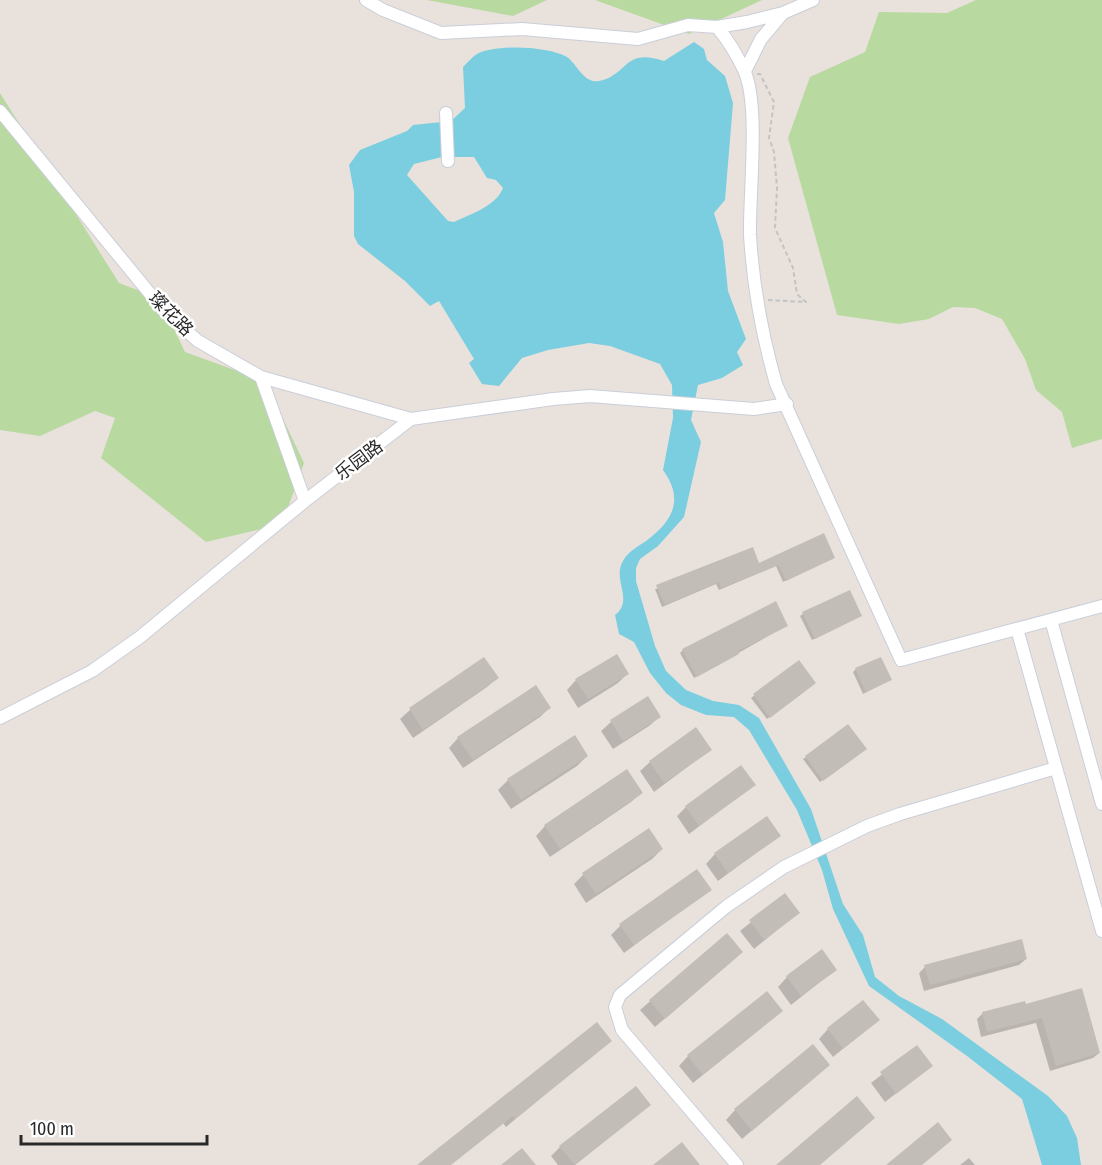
<svg xmlns="http://www.w3.org/2000/svg" width="1102" height="1165" viewBox="0 0 1102 1165" font-family="'Fira Sans Condensed','Noto Sans SC',sans-serif">
<rect width="100%" height="100%" fill="#e9e2dc"/>
<path fill="#b8d99f" d="M 427,0 L 547,0 L 513,16 Z
M 595,0 L 762,0 L 689,34 Z
M 976,0 L 1102,0 L 1102,439 L 1072,448 L 1062,412 L 1036,390 L 1025,359 L 1002,319 L 975,308 L 953,307 L 929,319 L 899,324 L 837,315 L 788,138 L 810,77 L 865,52 L 879,12 L 947,13 Z
M 0,93 L 119,283 L 159,298 L 185,352 L 265,381 L 304,463 L 282,524 L 206,542 L 101,458 L 115,418 L 95,411 L 40,436 L 0,430 Z"/>
<path fill="#7bcedf" fill-rule="evenodd" d="M 694,42 L 704,49 L 707,60 L 725,76 L 733,103 L 725,200 L 714,213 L 723,242 L 728,291 L 746,339 L 737,352 L 743,365 L 722,378 L 698,385 L 691,420 L 701,442 L 684,517 L 658,546 L 640,559 L 636,568 L 636,581 L 655,646 L 666,671 L 686,690 L 713,701 L 739,705 L 759,718 L 811,809 L 843,904 L 863,935 L 875,977 L 899,996 L 942,1019 L 1048,1096 L 1067,1116 L 1077,1138 L 1081,1165 L 1042,1165 L 1022,1099 L 967,1056 L 869,986 L 833,909 L 822,870 L 797,810 L 749,730 L 734,717 L 706,715 L 681,705 L 666,693 L 650,673 L 634,642 L 619,634 L 615,615 C 634,600 613,581 622,563 C 626,553 637,547 646,541 C 674,520 684,499 663,470 L 673,418 L 672,385 L 660,364 L 610,346 L 589,343 L 548,350 L 522,358 L 499,386 L 482,384 L 469,363 L 474,359 L 439,301 L 430,306 L 405,281 L 358,244 L 354,236 L 354,192 L 349,165 L 360,150 L 407,131 L 413,125 L 451,121 L 465,108 L 463,67 C 467,63 472,57 477,54 C 496,44 548,46 567,57 C 577,64 584,84 599,81 C 628,75 624,47 664,61 ZM 442,157 L 474,157 L 487,178 L 496,180 L 503,188 C 496,206 471,214 454,222 L 448,221 L 407,175 L 414,164 Z"/>
<path fill="#0003" d="M 834,557 L 783,582 L 776,566 L 719,590 L 716,584 L 662,607 L 655,589 L 759,565 Z
M 803,614 L 860,616 L 812,640 L 800,616 Z
M 786,626 L 694,678 L 680,653 L 683,650 Z
M 484,659 L 497,678 L 487,687 L 413,738 L 400,719 L 410,710 Z
M 798,662 L 812,686 L 767,719 L 751,698 Z
M 856,669 L 890,680 L 863,694 L 853,672 Z
M 627,674 L 618,683 L 578,708 L 567,690 L 576,680 Z
M 647,699 L 659,717 L 649,726 L 613,749 L 601,731 L 611,722 Z
M 549,708 L 540,717 L 463,768 L 449,748 L 458,738 Z
M 574,737 L 587,756 L 577,766 L 511,809 L 498,790 L 508,780 Z
M 710,750 L 654,792 L 640,771 L 650,762 Z
M 862,752 L 820,782 L 803,759 L 806,757 Z
M 754,785 L 689,834 L 677,816 L 686,807 Z
M 641,793 L 631,802 L 550,857 L 536,836 L 545,826 Z
M 779,836 L 718,881 L 706,864 L 715,854 Z
M 662,849 L 652,859 L 586,903 L 574,884 L 583,875 Z
M 710,889 L 624,953 L 611,935 L 620,926 Z
M 785,895 L 798,913 L 754,949 L 740,931 Z
M 726,935 L 732,961 L 655,1027 L 640,1010 Z
M 1026,959 L 1019,965 L 924,991 L 919,973 L 925,967 Z
M 835,970 L 791,1005 L 778,987 L 787,977 Z
M 1024,1003 L 1099,1053 L 1093,1058 L 1050,1071 L 1036,1023 L 981,1037 L 977,1019 L 983,1013 Z
M 781,1011 L 693,1083 L 679,1066 L 688,1056 Z
M 878,1020 L 833,1057 L 819,1039 L 828,1029 Z
M 610,1041 L 506,1127 L 503,1123 L 450,1165 L 420,1165 Z
M 917,1047 L 931,1066 L 885,1102 L 871,1083 Z
M 828,1065 L 742,1139 L 726,1120 L 735,1110 Z
M 649,1105 L 575,1165 L 558,1165 L 551,1156 L 560,1147 Z
M 969,1158 L 975,1165 L 960,1165 Z"/>
<path fill="#c2bdb7" d="M 824,533 L 835,558 L 786,581 L 779,565 L 721,588 L 719,582 L 665,605 L 656,585 L 753,547 L 759,563 Z
M 850,590 L 862,616 L 815,639 L 802,612 Z
M 776,601 L 788,626 L 738,651 L 739,654 L 697,677 L 682,649 Z
M 617,654 L 629,674 L 588,699 L 575,679 Z
M 484,657 L 499,678 L 423,730 L 409,708 Z
M 881,657 L 892,680 L 866,692 L 855,668 Z
M 799,660 L 816,683 L 770,718 L 753,694 Z
M 536,685 L 551,708 L 473,760 L 457,737 Z
M 648,696 L 661,717 L 623,741 L 610,720 Z
M 848,724 L 867,749 L 823,781 L 805,756 Z
M 696,727 L 712,750 L 664,783 L 649,761 Z
M 575,735 L 588,756 L 521,800 L 507,779 Z
M 741,765 L 756,785 L 699,826 L 685,806 Z
M 627,769 L 643,793 L 560,849 L 544,825 Z
M 767,816 L 781,836 L 728,873 L 714,853 Z
M 649,828 L 663,849 L 596,894 L 582,873 Z
M 697,869 L 712,890 L 634,945 L 619,924 Z
M 785,893 L 800,913 L 764,940 L 749,920 Z
M 727,933 L 743,952 L 665,1019 L 649,1000 Z
M 1022,939 L 1027,959 L 930,985 L 924,965 Z
M 822,949 L 837,970 L 801,996 L 786,976 Z
M 1082,988 L 1100,1053 L 1056,1066 L 1042,1018 L 987,1032 L 982,1012 L 1025,1001 L 1026,1004 Z
M 767,991 L 783,1011 L 703,1075 L 687,1055 Z
M 863,1000 L 880,1020 L 843,1049 L 827,1028 Z
M 597,1022 L 612,1041 L 515,1119 L 513,1116 L 451,1165 L 417,1165 Z
M 813,1044 L 830,1065 L 752,1131 L 734,1109 Z
M 917,1045 L 933,1066 L 896,1094 L 880,1072 Z
M 636,1086 L 651,1105 L 575,1165 L 559,1146 Z
M 857,1096 L 875,1118 L 820,1165 L 776,1165 Z
M 938,1122 L 952,1140 L 922,1165 L 886,1165 Z
M 682,1142 L 700,1165 L 653,1165 Z
M 522,1148 L 536,1165 L 501,1165 Z"/>
<g fill="none" stroke-linecap="round" stroke-linejoin="round">
<g stroke="#caced9" stroke-width="14">
<path id="minor" d="M 366,0 L 383,10 L 441,33 L 522,29 L 638,39 L 688,25 L 717,27 L 747,22 L 783,13 L 813,0
M 717,27 C 728,40 737,55 744,70 C 760,104 749,194 750,235 C 753,285 762,335 776,384 L 901,660 L 1102,606
M 745,71 L 761,39 L 783,13
M 0,111 L 165,312 L 198,341 L 261,377 L 411,419
M 446,113 L 448,161
M 261,377 L 305,501
M 1051,620 L 1102,804
M 1017,629 L 1102,931
M 0,718 L 92,671 L 140,637 L 305,501 L 411,419 L 553,399 L 590,396 L 754,409 L 787,404
M 737,1165 L 622,1030 L 615,1007 L 620,995 L 727,906 L 784,867 L 867,826 L 900,814 L 1056,768"/>
</g>
<path stroke="#c3c3c3" stroke-width="2" stroke-dasharray="4.5 3" stroke-linecap="butt" d="M 757,74 L 760,74 L 774,102 L 769,138 L 774,152 L 777,188 L 775,228 L 793,268 L 797,294 L 806,302 L 768,300"/>
<use href="#minor" stroke="#fff" stroke-width="12"/>
</g>
<g text-anchor="middle" dominant-baseline="central" stroke-width="5" stroke-linejoin="round" paint-order="stroke">
<g font-size="18" fill="#282828" stroke="#fff">
<text transform="translate(171 314) rotate(45)">璨花路</text>
<text transform="translate(359 460) rotate(-37)">乐园路</text>
</g>
</g>
<path d="M21 1135v9h186v-9" fill="none" stroke="#282828" stroke-width="3"/>
<text x="30" y="1135" font-size="18" fill="#282828" stroke="#ffffff" stroke-width="4.5" paint-order="stroke">100 m</text>
</svg>
